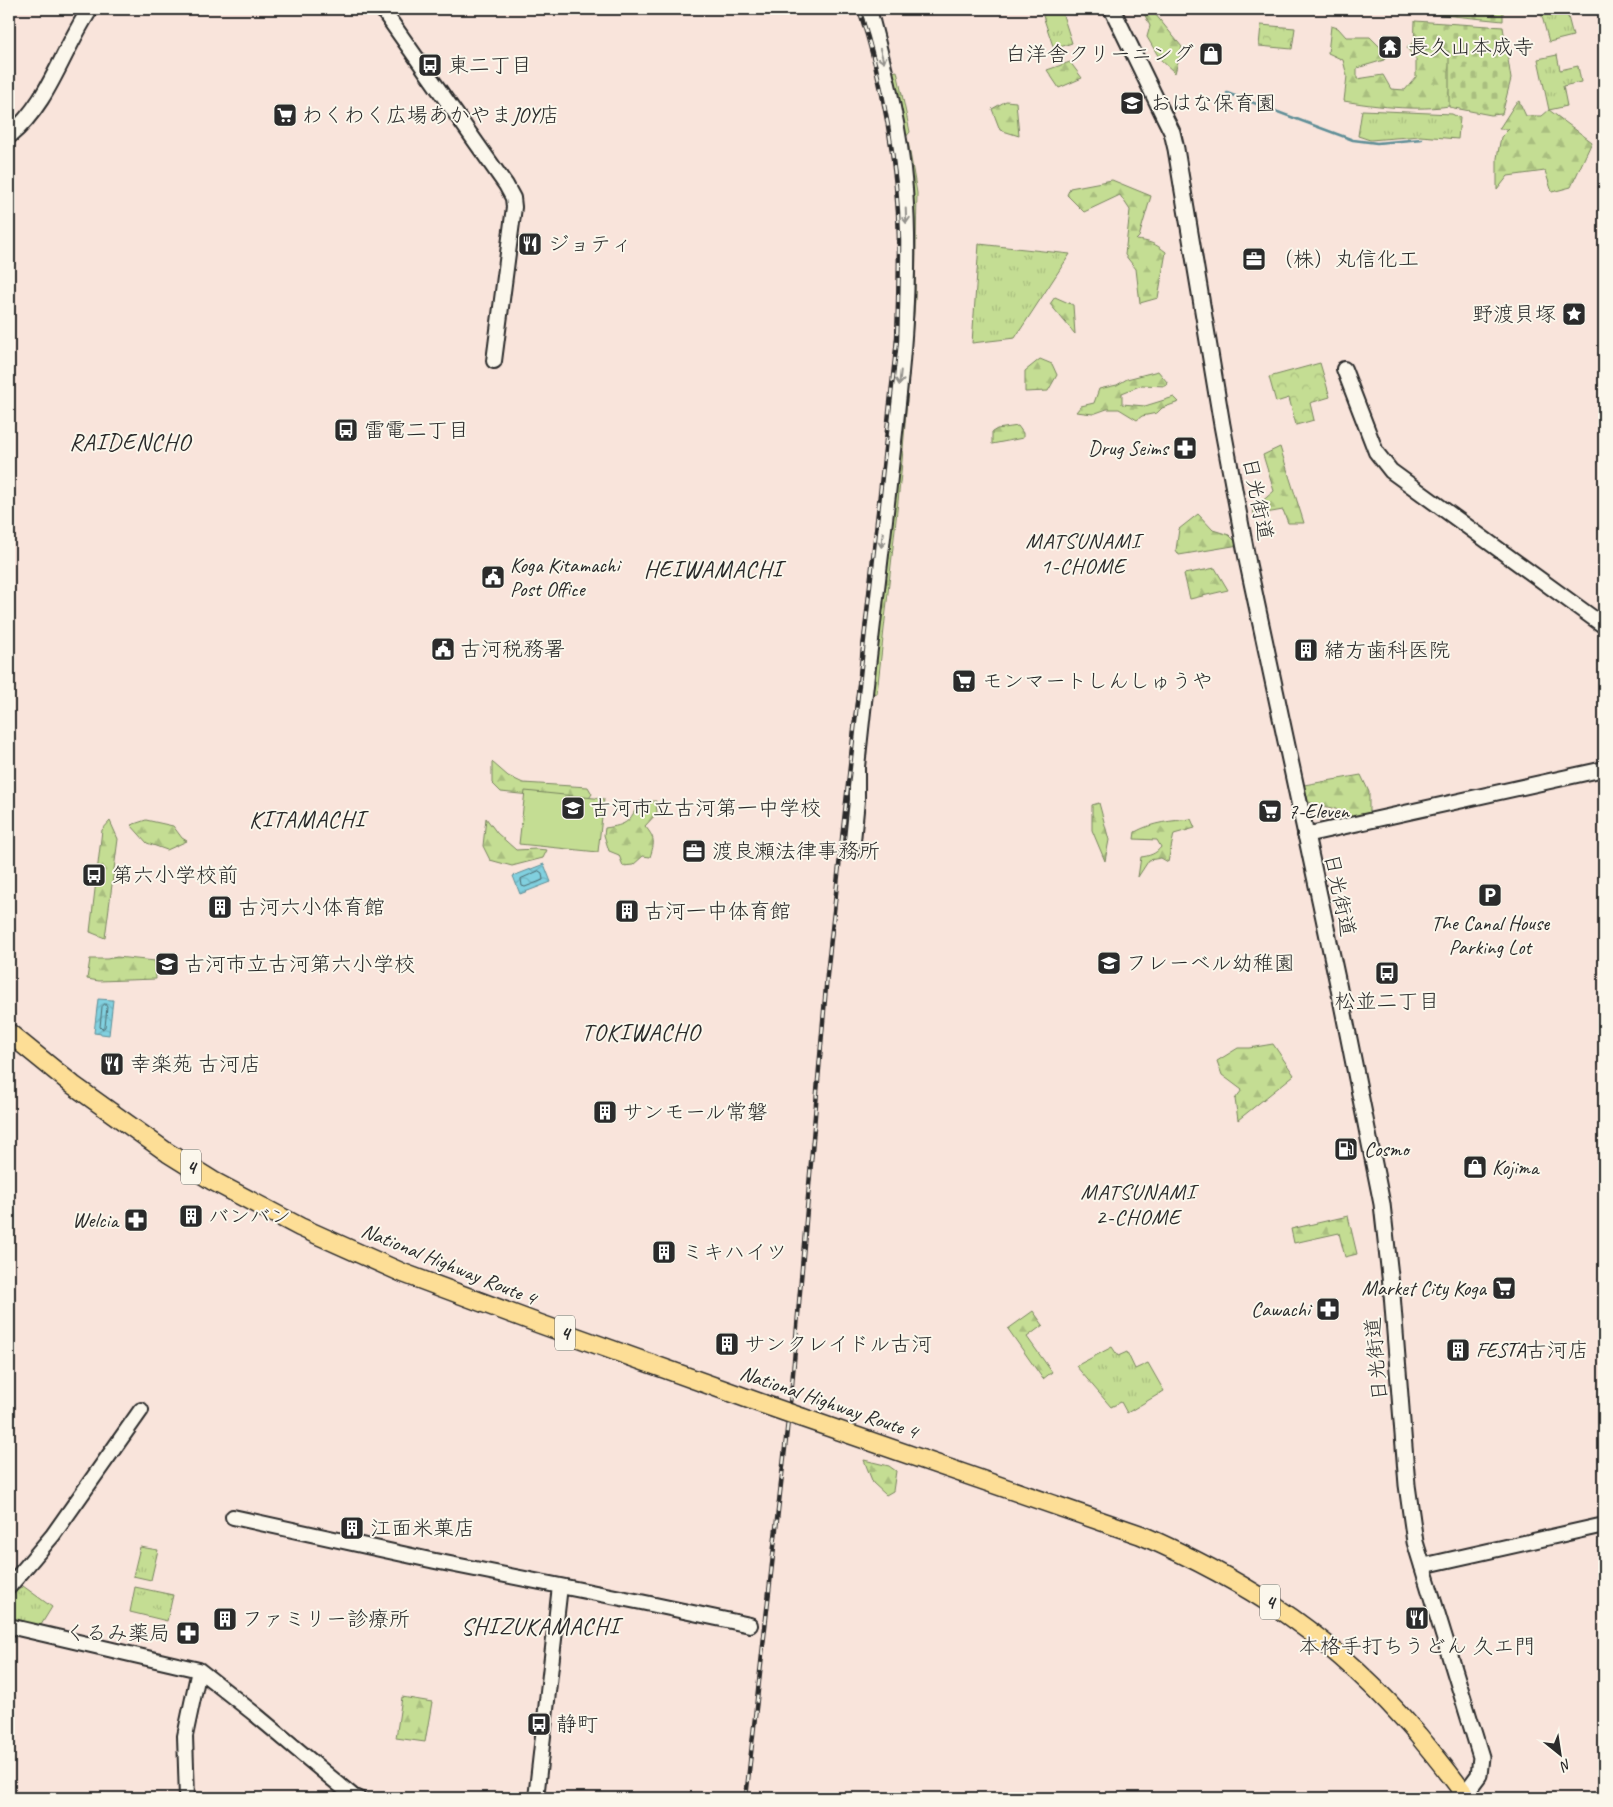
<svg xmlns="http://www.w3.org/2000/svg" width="1613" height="1807" viewBox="0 0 1613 1807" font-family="Caveat,'Klee One',sans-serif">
<defs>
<pattern id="grass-tufts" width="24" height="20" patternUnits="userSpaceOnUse" patternTransform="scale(1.25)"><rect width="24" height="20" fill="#c4dd93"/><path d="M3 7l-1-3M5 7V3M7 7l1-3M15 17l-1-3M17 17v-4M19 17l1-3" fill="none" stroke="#a9be7f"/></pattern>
<pattern id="forest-firs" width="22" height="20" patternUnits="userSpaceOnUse" patternTransform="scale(1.25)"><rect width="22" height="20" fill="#c4dd93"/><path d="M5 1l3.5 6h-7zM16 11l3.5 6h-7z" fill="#a9be7f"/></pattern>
<pattern id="cemetery-stones" width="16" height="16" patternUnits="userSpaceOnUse" patternTransform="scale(1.25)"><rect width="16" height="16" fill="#c4dd93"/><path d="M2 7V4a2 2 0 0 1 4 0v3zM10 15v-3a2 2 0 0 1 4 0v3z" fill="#a9be7f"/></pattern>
<pattern id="park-crowns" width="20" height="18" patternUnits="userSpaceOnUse" patternTransform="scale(1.25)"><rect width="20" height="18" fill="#c4dd93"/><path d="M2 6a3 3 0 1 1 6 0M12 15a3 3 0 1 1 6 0" fill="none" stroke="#a9be7f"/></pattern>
<pattern id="water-waves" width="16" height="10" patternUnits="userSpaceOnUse" patternTransform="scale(1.25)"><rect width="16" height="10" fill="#81d0df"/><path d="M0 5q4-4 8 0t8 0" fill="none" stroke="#70b3c0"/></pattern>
</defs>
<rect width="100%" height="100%" fill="#f9e4db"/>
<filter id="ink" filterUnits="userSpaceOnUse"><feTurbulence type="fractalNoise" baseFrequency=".02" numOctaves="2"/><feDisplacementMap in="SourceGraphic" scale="10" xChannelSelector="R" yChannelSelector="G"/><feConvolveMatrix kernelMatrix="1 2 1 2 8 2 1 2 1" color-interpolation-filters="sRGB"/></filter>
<g filter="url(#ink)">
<path fill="url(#grass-tufts)" stroke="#78845f" d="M 1052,9 L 1061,9 L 1072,43 L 1054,49 L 1043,16 Z
M 1540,9 L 1566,9 L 1573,36 L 1549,42 Z
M 1557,55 L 1560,70 L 1578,66 L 1581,82 L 1563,86 L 1567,106 L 1549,110 L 1538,59 Z
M 1362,110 L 1452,114 L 1460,118 L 1458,139 L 1420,136 L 1370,140 L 1358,136 Z
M 979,244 L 1070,254 L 1015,338 L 972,343 Z
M 1112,1347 L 1118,1356 L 1127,1352 L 1135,1369 L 1148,1363 L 1164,1391 L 1127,1413 L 1121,1402 L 1111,1407 L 1076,1366 Z
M 140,1547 L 158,1550 L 151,1580 L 133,1576 Z
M 23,1586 L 52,1607 L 41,1625 L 9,1620 L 9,1598 Z
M 135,1587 L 173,1595 L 167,1621 L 130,1612 Z"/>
<path fill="url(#forest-firs)" stroke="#78845f" d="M 1142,9 L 1151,9 L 1182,47 L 1175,73 L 1160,59 L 1147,37 L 1150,26 Z
M 1331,26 L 1338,28 L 1346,37 L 1370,37 L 1387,54 L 1384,60 L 1357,68 L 1357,79 L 1383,75 L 1391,89 L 1405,90 L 1416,77 L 1416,59 L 1407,48 L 1412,43 L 1437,42 L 1459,57 L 1459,104 C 1427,112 1377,107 1344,101 L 1347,76 L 1343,60 L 1328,53 Z
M 1070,62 L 1082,78 L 1059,88 L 1047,70 Z
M 897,71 L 910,132 L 900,144 L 887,73 Z
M 1006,101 L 1016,102 L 1019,136 L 1000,130 L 992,109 Z
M 1519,101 L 1526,116 L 1542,116 L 1549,110 L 1592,142 L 1571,187 L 1552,192 L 1545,171 L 1508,176 L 1497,190 L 1497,158 L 1501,137 L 1509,129 L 1499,129 L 1515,104 Z
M 908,141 L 917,193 L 915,300 L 901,474 L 877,693 L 865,695 L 903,351 L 901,149 Z
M 1112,180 L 1151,196 L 1139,237 L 1136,240 C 1149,241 1156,244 1166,252 L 1158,298 L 1140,303 L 1136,269 L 1125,255 L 1130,210 L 1120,195 L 1084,212 L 1067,195 L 1070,188 Z
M 1055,297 L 1073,305 L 1075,334 L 1050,304 Z
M 1040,359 L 1052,364 L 1057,375 L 1048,391 L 1025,392 L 1025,371 Z
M 1158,371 L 1167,382 L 1166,386 L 1142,385 L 1122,393 L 1122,404 L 1145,406 L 1174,397 L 1179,402 L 1162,408 L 1157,413 L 1142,416 L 1137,420 L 1119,409 L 1107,409 L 1093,414 L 1076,412 L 1081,406 L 1094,403 L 1099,389 L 1117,385 L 1127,379 Z
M 1018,426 L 1023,433 L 1023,438 L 992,444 L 992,432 L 997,429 Z
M 1280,447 L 1304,523 L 1288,523 L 1283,510 L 1254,515 L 1253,509 L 1274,491 L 1263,455 Z
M 1198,514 L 1213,530 L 1229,535 L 1239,545 L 1179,555 L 1176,550 L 1179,529 Z
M 1215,568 L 1228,590 L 1190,599 L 1184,574 Z
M 492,762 L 508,776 L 523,783 L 588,787 L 592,794 L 587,801 L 501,792 L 492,783 Z
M 1361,775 L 1369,792 L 1369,817 L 1346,820 L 1336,809 L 1308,802 L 1304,785 Z
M 656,801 L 657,813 L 645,826 C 655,838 655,842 650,857 L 643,856 L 633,865 L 623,866 L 619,855 L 609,851 L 604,835 L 605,828 C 627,825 630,822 639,802 Z
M 1099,803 L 1109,840 L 1105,861 L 1092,830 L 1092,805 Z
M 486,818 L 497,833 L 516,850 L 536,849 L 547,850 L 543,858 L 512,866 L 490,860 L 483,846 Z
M 1191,819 L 1195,828 L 1174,834 L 1168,862 L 1161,858 L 1149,860 L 1138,877 L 1141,857 C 1149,856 1156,854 1161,847 L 1157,840 L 1134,839 L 1135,832 C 1153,822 1171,821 1191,819 Z
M 146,820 L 173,826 L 182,838 L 187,841 L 167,850 L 147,843 L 131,825 Z
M 110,821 L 118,839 L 105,938 L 90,932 L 102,830 Z
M 117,957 L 155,961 L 156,979 L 99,981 L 87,979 L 90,959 L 107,959 Z
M 1273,1044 L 1294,1075 L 1238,1120 L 1235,1099 L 1242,1090 L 1222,1075 L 1217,1061 L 1238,1048 L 1249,1048 Z
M 1348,1216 L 1357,1254 L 1345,1257 L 1339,1233 L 1294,1243 L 1291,1229 Z
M 1033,1311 L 1043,1325 L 1027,1337 L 1052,1372 L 1043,1379 L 1008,1329 Z
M 864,1460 L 889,1466 L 896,1471 L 893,1491 L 886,1495 L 873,1483 Z
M 402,1697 L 432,1702 L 425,1742 L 396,1738 Z"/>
<path fill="url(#cemetery-stones)" stroke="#78845f" d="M 1404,9 L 1503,9 L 1503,21 L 1404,11 Z
M 1415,21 L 1503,27 L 1511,79 L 1502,114 L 1491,115 L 1449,107 L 1449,51 L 1414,49 Z"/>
<path fill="url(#park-crowns)" stroke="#78845f" d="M 1261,25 L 1295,28 L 1292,49 L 1259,46 Z
M 1320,363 L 1330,397 L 1310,403 L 1314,420 L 1296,425 L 1289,398 L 1276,402 L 1269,377 Z"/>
<path fill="#c4dd93" stroke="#78845f" d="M 525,791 L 604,799 L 598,852 L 519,844 Z"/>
<path fill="url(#water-waves)" stroke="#5f8e97" d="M 544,864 L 551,882 L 520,894 L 513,876 Z
M 98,999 L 113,1000 L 109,1035 L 94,1033 Z"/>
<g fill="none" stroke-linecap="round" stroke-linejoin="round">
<path stroke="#4d6d73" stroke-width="1" d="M 539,871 L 542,873 L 543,880 L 525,887 L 522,886 L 521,879 Z
M 105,1004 L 107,1007 L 105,1027 L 102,1029 L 100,1027 L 102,1007 Z"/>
<path stroke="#5f8e97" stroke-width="2.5" d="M 1227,93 L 1353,140 L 1377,143 L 1422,139"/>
<g stroke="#2b2b2b" stroke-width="18">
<path id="tertiary" d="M 382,9 L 506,185 L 513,198 L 514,207 L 494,361
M 1344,369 L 1376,452 L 1391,471 L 1604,626
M 1305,835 L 1604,769
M 852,851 L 857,800 L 857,767 C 867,670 879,573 890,477 C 901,381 912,285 905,189 C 900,126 885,70 869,9
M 233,1517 L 435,1561 L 641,1602 L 750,1625
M 1422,1566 L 1604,1525
M 9,1587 L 53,1535 L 141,1410
M 9,1626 L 199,1670 L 256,1715 L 354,1797 L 358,1798
M 187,1798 L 185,1736 L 199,1670
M 536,1798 L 560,1586"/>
</g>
<g stroke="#2b2b2b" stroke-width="19">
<path id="secondary" d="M 1112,9 L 1166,120 L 1172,132 L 1176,149 L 1222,425 L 1248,564 L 1337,979 L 1382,1204 L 1392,1294 L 1407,1485 L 1415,1542 L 1481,1757 L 1479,1775 L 1464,1795
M 9,136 C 49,103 62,51 90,9"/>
</g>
<g stroke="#2b2b2b" stroke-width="21">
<path id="trunk" d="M 9,1033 L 73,1085 L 168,1153 L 213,1181 L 300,1227 L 403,1273 L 540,1324 L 763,1404
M 803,1418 L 1141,1535 C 1254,1584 1338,1641 1418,1735 C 1435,1756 1452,1776 1467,1798"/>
</g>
<use href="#tertiary" stroke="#fbf7ec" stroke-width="14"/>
<use href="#secondary" stroke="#fbf7ec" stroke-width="15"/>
<use href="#trunk" stroke="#fdde96" stroke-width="18"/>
<g stroke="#2b2b2b" stroke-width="4.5">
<path id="rail" d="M 746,1798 L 792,1385 L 827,975 L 897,340 C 898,307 899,274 899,241 C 898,165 883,81 859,9"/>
</g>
<use href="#rail" stroke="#fbf7ec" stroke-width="2.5" stroke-dasharray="8" stroke-linecap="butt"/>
<g stroke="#2b2b2b" stroke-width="21" stroke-linecap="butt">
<path id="trunk-bridge" d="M 763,1404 L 803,1418"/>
</g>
<use href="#trunk-bridge" stroke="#fdde96" stroke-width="18"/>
</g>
<defs><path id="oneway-shaft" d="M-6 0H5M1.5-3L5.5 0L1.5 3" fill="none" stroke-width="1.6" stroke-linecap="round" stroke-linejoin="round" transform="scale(1.25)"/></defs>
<g stroke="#93918c">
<use href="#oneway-shaft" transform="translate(882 56) rotate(74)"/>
<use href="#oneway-shaft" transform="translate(906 216) rotate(88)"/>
<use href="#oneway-shaft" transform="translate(900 378) rotate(96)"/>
<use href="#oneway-shaft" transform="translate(882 540) rotate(96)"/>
</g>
</g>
<defs>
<g id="temple-square" transform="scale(1.25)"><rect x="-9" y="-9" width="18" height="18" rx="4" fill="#2b2b2b" stroke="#fbf7ec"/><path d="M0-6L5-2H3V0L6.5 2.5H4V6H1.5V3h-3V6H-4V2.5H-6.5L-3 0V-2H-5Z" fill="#fff"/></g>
<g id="shop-square" transform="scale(1.25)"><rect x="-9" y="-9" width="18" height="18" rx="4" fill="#2b2b2b" stroke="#fbf7ec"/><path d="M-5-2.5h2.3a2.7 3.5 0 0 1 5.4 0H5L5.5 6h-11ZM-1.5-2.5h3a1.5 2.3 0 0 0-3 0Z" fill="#fff"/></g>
<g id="bus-square" transform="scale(1.25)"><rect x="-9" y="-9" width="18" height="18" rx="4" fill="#2b2b2b" stroke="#fbf7ec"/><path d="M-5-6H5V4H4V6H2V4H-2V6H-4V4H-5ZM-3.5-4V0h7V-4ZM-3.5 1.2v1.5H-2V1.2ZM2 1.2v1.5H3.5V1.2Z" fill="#fff"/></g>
<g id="school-square" transform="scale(1.25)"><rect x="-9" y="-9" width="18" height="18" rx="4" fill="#2b2b2b" stroke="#fbf7ec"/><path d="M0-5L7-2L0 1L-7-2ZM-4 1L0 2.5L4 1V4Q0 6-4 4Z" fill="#fff"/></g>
<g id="supermarket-square" transform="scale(1.25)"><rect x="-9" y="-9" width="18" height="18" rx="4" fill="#2b2b2b" stroke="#fbf7ec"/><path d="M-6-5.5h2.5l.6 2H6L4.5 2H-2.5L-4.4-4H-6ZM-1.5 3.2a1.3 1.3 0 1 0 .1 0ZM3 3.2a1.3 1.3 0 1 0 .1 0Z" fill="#fff"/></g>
<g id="restaurant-square" transform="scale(1.25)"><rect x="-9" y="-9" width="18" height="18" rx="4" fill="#2b2b2b" stroke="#fbf7ec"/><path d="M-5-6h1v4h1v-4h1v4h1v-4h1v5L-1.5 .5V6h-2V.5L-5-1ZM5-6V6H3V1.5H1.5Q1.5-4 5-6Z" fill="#fff"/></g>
<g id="office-square" transform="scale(1.25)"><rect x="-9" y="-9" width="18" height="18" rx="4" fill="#2b2b2b" stroke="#fbf7ec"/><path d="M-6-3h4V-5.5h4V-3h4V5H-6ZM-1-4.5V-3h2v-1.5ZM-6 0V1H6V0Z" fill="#fff"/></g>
<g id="sight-square" transform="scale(1.25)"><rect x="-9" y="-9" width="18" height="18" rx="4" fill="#2b2b2b" stroke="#fbf7ec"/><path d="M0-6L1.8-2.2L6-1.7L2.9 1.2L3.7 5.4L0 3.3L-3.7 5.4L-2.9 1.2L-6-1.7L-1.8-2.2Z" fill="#fff"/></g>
<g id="pharmacy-square" transform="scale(1.25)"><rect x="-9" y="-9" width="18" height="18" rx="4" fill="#2b2b2b" stroke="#fbf7ec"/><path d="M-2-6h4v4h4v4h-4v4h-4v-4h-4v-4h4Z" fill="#fff"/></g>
<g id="civic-square" transform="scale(1.25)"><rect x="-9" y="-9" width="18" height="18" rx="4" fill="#2b2b2b" stroke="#fbf7ec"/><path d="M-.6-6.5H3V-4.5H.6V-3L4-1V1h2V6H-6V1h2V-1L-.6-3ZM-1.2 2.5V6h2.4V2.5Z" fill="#fff"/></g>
<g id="building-square" transform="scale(1.25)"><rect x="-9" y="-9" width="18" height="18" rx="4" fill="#2b2b2b" stroke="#fbf7ec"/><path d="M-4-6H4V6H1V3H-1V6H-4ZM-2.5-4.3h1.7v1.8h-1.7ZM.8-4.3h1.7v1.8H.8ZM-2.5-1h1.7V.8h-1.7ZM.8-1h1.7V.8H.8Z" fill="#fff"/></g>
<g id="parking-square" transform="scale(1.25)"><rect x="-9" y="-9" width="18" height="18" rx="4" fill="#2b2b2b" stroke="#fbf7ec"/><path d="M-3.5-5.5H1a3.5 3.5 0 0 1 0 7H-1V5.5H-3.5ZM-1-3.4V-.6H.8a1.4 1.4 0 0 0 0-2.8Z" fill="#fff"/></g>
<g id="fuel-square" transform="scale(1.25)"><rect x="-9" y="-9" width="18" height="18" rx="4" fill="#2b2b2b" stroke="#fbf7ec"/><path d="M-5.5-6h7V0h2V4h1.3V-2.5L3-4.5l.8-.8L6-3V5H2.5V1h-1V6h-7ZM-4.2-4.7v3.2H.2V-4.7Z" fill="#fff"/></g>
</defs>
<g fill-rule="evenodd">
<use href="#temple-square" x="1390" y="47"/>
<use href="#shop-square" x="1211" y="54"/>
<use href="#bus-square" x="430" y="65"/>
<use href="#school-square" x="1132" y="103"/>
<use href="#supermarket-square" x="285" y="115"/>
<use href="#restaurant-square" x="530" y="244"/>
<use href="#office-square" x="1254" y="259"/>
<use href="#sight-square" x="1574" y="314"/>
<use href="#bus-square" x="346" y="430"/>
<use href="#pharmacy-square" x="1185" y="448"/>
<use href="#civic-square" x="493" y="577"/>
<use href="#civic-square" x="443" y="649"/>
<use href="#building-square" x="1306" y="650"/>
<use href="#supermarket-square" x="964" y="681"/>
<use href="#school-square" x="573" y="808"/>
<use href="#supermarket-square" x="1270" y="811"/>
<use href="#office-square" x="694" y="851"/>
<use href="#bus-square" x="94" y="875"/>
<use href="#parking-square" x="1490" y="895"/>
<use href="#building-square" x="220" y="907"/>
<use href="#building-square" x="627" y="911"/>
<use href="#school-square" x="1109" y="963"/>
<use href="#school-square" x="167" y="964"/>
<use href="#bus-square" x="1387" y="973"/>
<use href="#restaurant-square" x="112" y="1064"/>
<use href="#building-square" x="605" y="1112"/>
<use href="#fuel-square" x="1346" y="1149"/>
<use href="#shop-square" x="1475" y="1167"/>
<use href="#building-square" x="191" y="1216"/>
<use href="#pharmacy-square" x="136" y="1220"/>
<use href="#building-square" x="664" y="1252"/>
<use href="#supermarket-square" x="1504" y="1288"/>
<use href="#pharmacy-square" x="1328" y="1309"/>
<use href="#building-square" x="727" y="1344"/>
<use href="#building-square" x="1458" y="1350"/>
<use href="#building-square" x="352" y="1528"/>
<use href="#restaurant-square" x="1417" y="1618"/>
<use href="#building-square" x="225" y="1619"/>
<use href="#pharmacy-square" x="188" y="1633"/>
<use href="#bus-square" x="539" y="1724"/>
</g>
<g text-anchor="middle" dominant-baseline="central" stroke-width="4" stroke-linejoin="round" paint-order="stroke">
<g fill="#fbf7ec" stroke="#696865" stroke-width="1">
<rect x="181" y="1149.5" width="20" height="35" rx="4"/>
<rect x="555" y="1315.5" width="20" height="35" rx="4"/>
<rect x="1260" y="1584.5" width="20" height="35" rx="4"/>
</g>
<g font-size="20" font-weight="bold" fill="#2b2b2b">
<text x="191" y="1167">4</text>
<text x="565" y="1333">4</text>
<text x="1270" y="1602">4</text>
</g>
<g font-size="21" fill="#2b2b2b" stroke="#fbf7ec" text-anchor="start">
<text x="1408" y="47">長久山本成寺</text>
<text x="1194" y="54" text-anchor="end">白洋舎クリーニング</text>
<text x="448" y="65">東二丁目</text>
<text x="1150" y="103">おはな保育園</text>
<text x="302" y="115">わくわく広場あかやまJOY店</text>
<text x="548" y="244">ジョティ</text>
<text x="1272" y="259">（株）丸信化工</text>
<text x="1556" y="314" text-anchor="end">野渡貝塚</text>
<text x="364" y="430">雷電二丁目</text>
<text x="1168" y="448" text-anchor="end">Drug Seims</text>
<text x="510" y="565">Koga Kitamachi<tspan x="510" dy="24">Post Office</tspan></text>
<text x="460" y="649">古河税務署</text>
<text x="1324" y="650">緒方歯科医院</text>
<text x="982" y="681">モンマートしんしゅうや</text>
<text x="590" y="808">古河市立古河第一中学校</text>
<text x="1288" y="811">7-Eleven</text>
<text x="712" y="851">渡良瀬法律事務所</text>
<text x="112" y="875">第六小学校前</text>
<text x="238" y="907">古河六小体育館</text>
<text x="644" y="911">古河一中体育館</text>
<text x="1490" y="923" text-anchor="middle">The Canal House<tspan x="1490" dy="24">Parking Lot</tspan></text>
<text x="1126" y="963">フレーベル幼稚園</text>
<text x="184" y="964">古河市立古河第六小学校</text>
<text x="1387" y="1001" text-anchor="middle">松並二丁目</text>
<text x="130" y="1064">幸楽苑 古河店</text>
<text x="622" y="1112">サンモール常磐</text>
<text x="1364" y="1149">Cosmo</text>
<text x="1492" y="1167">Kojima</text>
<text x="208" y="1216">バンバン</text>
<text x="118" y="1220" text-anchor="end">Welcia</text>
<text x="682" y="1252">ミキハイツ</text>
<text x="1486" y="1288" text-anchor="end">Market City Koga</text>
<text x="1310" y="1309" text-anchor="end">Cawachi</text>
<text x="744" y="1344">サンクレイドル古河</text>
<text x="1476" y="1350">FESTA古河店</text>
<text x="370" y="1528">江面米菓店</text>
<text x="242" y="1619">ファミリー診療所</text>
<text x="170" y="1633" text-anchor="end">くるみ薬局</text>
<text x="1417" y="1646" text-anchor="middle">本格手打ちうどん 久エ門</text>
<text x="556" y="1724">静町</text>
</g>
<g font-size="21" fill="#2b2b2b" stroke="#fbf7ec">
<text transform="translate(1258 499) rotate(79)">日光街道</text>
<text transform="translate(1340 895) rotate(78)">日光街道</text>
<text transform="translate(449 1264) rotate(22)">National Highway Route 4</text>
<text transform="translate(1376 1359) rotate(-95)">日光街道</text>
<text transform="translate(829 1402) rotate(19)">National Highway Route 4</text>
</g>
<g font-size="22" letter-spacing="1" fill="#2b2b2b" stroke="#fbf7ec">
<text x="1083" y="541">MATSUNAMI<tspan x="1083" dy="25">1-CHOME</tspan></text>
<text x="1138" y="1192">MATSUNAMI<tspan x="1138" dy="25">2-CHOME</tspan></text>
</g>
<g font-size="24" letter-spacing="1" fill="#2b2b2b" stroke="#fbf7ec">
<text x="130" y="442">RAIDENCHO</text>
<text x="713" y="569">HEIWAMACHI</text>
<text x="307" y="819">KITAMACHI</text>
<text x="641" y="1032">TOKIWACHO</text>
<text x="540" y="1626">SHIZUKAMACHI</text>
</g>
</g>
<rect width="1613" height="1807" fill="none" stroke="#fbf7ec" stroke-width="30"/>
<rect x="15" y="15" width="1583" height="1777" fill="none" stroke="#2b2b2b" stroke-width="2" filter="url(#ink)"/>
<g transform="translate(1560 1754) rotate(150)" stroke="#fbf7ec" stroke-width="4" paint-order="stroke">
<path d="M0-4L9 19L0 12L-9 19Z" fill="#2b2b2b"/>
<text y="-8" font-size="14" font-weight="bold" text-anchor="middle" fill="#2b2b2b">N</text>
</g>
</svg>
